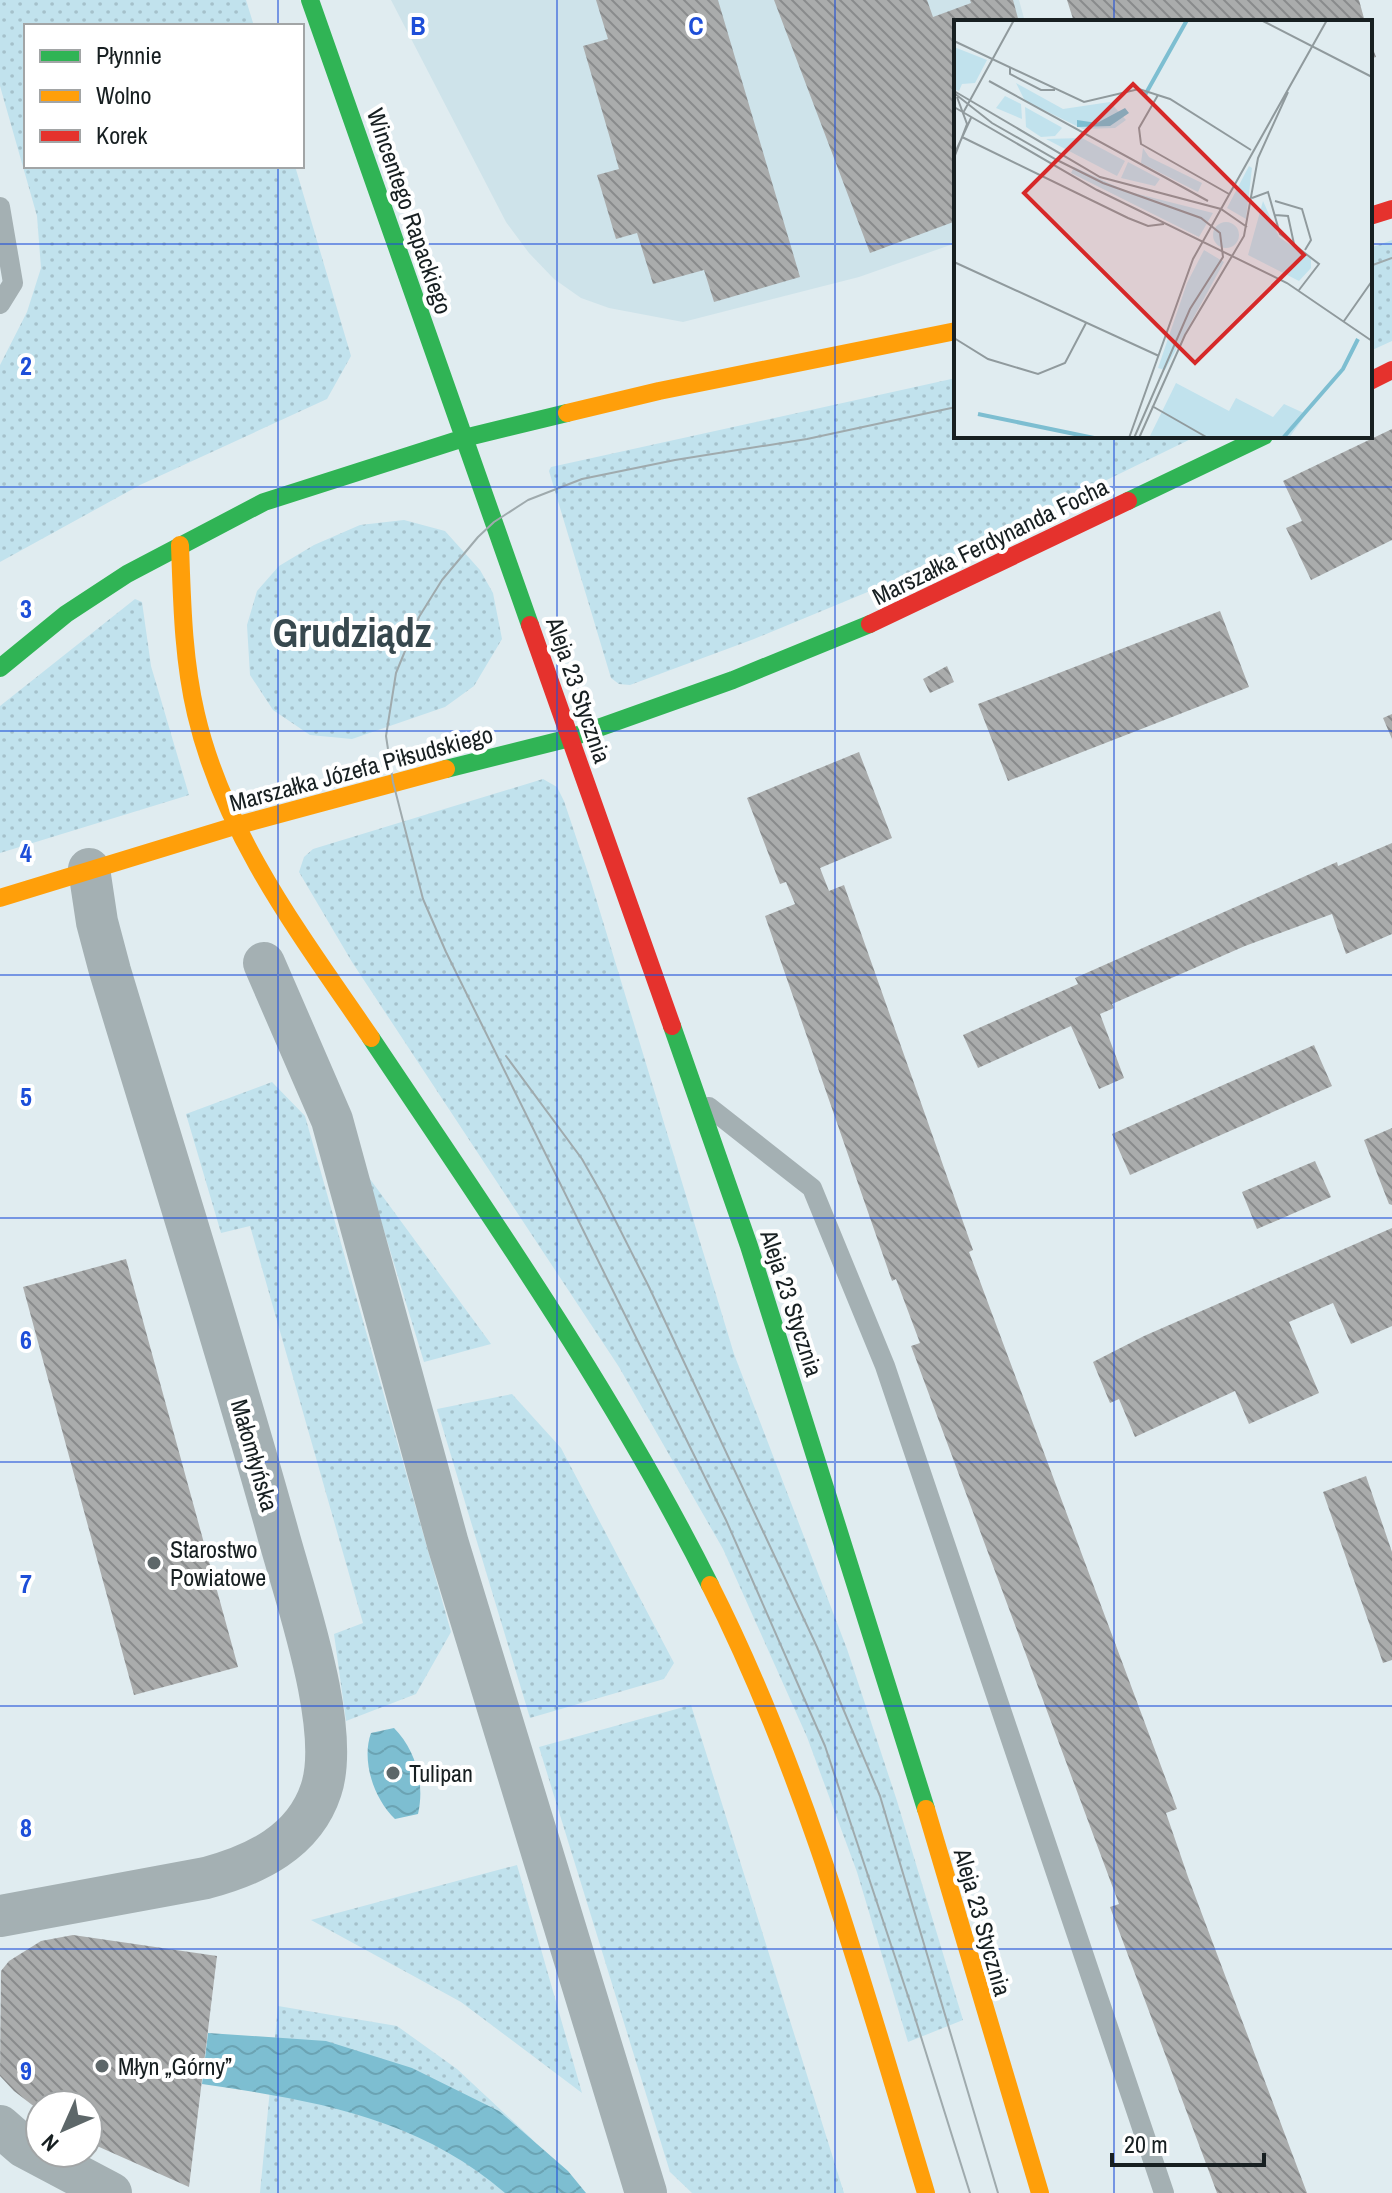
<svg xmlns="http://www.w3.org/2000/svg" width="1392" height="2193" viewBox="0 0 1392 2193" font-family="'Archivo Narrow',sans-serif">
<defs>
<pattern id="grass-dots" width="8" height="8" patternUnits="userSpaceOnUse" patternTransform="scale(2)"><rect width="8" height="8" fill="#c1e2ed"/><path d="M2 2h.1M6 6h.1" fill="none" stroke="#a5c1cb" stroke-width="1.8" stroke-linecap="round"/></pattern>
<pattern id="water-waves" width="16" height="10" patternUnits="userSpaceOnUse" patternTransform="scale(2)"><rect width="16" height="10" fill="#7dbed1"/><path d="M0 5q4-4 8 0t8 0" fill="none" stroke="#6ba3b3"/></pattern>
<pattern id="building-back-hatch" width="6" height="6" patternUnits="userSpaceOnUse" patternTransform="scale(2)"><rect width="6" height="6" fill="#aaacac"/><path d="M-1 5l2 2M0 0l6 6M5-1l2 2" fill="none" stroke="#898b8c"/></pattern>
</defs>
<rect width="100%" height="100%" fill="#e0ecf0"/>
<path fill="#cee3ea" d="M 391,0 L 1019,0 L 1025,22 L 956,22 L 956,243 L 859,277 L 683,322 L 609,308 L 581,298 L 554,279 L 529,253 L 506,222 Z"/>
<path fill="url(#grass-dots)" d="M 0,0 L 246,0 L 254,26 L 26,26 L 26,166 L 295,166 L 351,356 L 327,399 L 140,485 L 0,562 L 0,365 L 27,312 L 41,268 L 37,216 L 0,86 Z
M 1392,240 L 1392,341 L 1370,351 L 1370,248 Z
M 956,378 L 956,436 L 1197,436 L 928,567 L 754,639 L 630,685 L 619,684 L 611,678 L 549,471 L 551,467 Z
M 404,520 L 445,531 L 480,570 L 493,593 L 502,639 L 474,686 L 445,707 L 352,739 L 310,735 L 273,710 L 250,675 L 247,625 L 257,591 L 279,566 L 314,545 L 360,525 Z
M 135,599 L 142,602 L 151,666 L 189,795 L 0,853 L 0,706 Z
M 543,779 L 557,787 L 564,801 L 591,882 L 734,1354 L 847,1649 L 897,1801 L 963,2020 L 908,2042 L 857,1872 L 807,1737 L 723,1549 L 619,1367 L 352,962 L 299,872 L 304,857 L 313,849 Z
M 272,1082 L 305,1116 L 451,1632 L 416,1694 L 346,1721 L 334,1634 L 363,1623 L 250,1226 L 221,1233 L 186,1114 Z
M 367,1175 L 491,1344 L 424,1362 Z
M 512,1394 L 561,1448 L 674,1663 L 664,1679 L 530,1718 L 437,1409 Z
M 691,1705 L 844,2193 L 692,2193 L 670,2172 L 539,1747 Z
M 517,1865 L 582,2093 L 461,2002 L 311,1920 Z
M 278,2006 L 397,2026 L 457,2069 L 531,2138 L 578,2193 L 260,2193 Z"/>
<path fill="url(#water-waves)" d="M 394,1728 C 416,1750 425,1784 418,1814 L 395,1819 C 374,1799 361,1761 371,1733 Z
M 208,2033 L 326,2041 L 412,2068 L 499,2111 L 568,2171 L 586,2193 L 505,2193 C 418,2117 312,2100 202,2084 Z"/>
<path fill="url(#building-back-hatch)" d="M 596,0 L 718,0 L 800,277 L 714,302 L 704,270 L 653,284 L 637,233 L 616,239 L 597,175 L 619,169 L 583,46 L 608,39 Z
M 774,0 L 927,0 L 933,17 L 971,3 L 970,0 L 1013,0 L 1019,22 L 956,22 L 956,221 L 870,253 Z
M 1067,0 L 1359,0 L 1365,22 L 1074,22 Z
M 1370,40 L 1376,57 L 1370,59 Z
M 1392,429 L 1392,540 L 1311,580 L 1286,528 L 1302,521 L 1283,481 Z
M 1220,611 L 1249,687 L 1008,781 L 978,704 Z
M 947,666 L 954,682 L 930,693 L 923,679 Z
M 1392,714 L 1392,739 L 1383,718 Z
M 859,752 L 892,838 L 820,868 L 829,891 L 844,885 L 973,1250 L 969,1252 L 1177,1809 L 1166,1813 L 1188,1877 L 1307,2193 L 1217,2193 L 1110,1907 L 1119,1904 L 911,1346 L 920,1343 L 896,1279 L 892,1281 L 765,916 L 795,904 L 786,882 L 780,884 L 747,798 Z
M 1392,843 L 1392,934 L 1346,954 L 1332,914 L 1245,946 L 1112,1004 L 1114,1008 L 1100,1014 L 1124,1078 L 1099,1089 L 1071,1026 L 978,1068 L 963,1035 L 1078,984 L 1075,978 L 1337,862 L 1338,866 Z
M 1314,1045 L 1332,1086 L 1130,1175 L 1112,1134 Z
M 1392,1128 L 1392,1205 L 1389,1204 L 1364,1140 Z
M 1315,1161 L 1331,1197 L 1257,1229 L 1242,1192 Z
M 1392,1228 L 1392,1326 L 1351,1344 L 1333,1303 L 1289,1322 L 1319,1393 L 1249,1424 L 1235,1391 L 1135,1437 L 1119,1399 L 1110,1403 L 1093,1362 L 1144,1336 Z
M 126,1259 L 238,1667 L 134,1695 L 23,1287 Z
M 1366,1476 L 1392,1552 L 1392,1660 L 1383,1663 L 1323,1492 Z
M 73,1935 L 217,1956 L 189,2187 L 88,2142 L 88,2105 L 40,2105 L 40,2111 L 14,2091 L 0,2076 L 1,1971 L 9,1961 L 41,1941 Z"/>
<g fill="none" stroke-linecap="round" stroke-linejoin="round">
<path stroke="#a4b0b3" stroke-width="20" d="M 0,207 L 13,283 L 0,304
M 709,1107 L 812,1188 L 885,1366 L 1164,2193"/>
<path stroke="#a4b0b3" stroke-width="42" d="M 264,963 L 332,1120 L 448,1544 L 646,2193
M 0,1916 L 206,1878 C 255,1865 304,1842 321,1790 C 342,1728 294,1594 277,1530 C 225,1343 166,1157 110,971 L 97,922 L 89,869
M 0,2126 L 24,2147 L 111,2193"/>
<path stroke="#30b455" stroke-width="18" d="M 310,0 L 530,625
M 1128,501 L 1264,436
M 0,668 L 66,614 L 127,574 L 264,502 L 464,438 L 567,413
M 446,769 L 570,738 L 733,680 L 870,624
M 672,1026 L 749,1246 L 926,1809
M 371,1038 C 490,1216 614,1393 710,1585"/>
<path stroke="#ff9f0a" stroke-width="18" d="M 567,413 L 659,391 L 956,331
M 180,545 C 182,601 183,659 196,714 C 224,835 302,937 371,1038
M 0,898 L 235,826 L 446,769
M 710,1585 C 807,1777 864,1988 926,2193
M 926,1809 L 1040,2193"/>
<path stroke="#e5322d" stroke-width="18" d="M 1370,216 L 1392,209
M 1370,381 L 1392,370
M 870,624 L 1128,501
M 530,625 L 672,1026"/>
<path stroke="#9faaad" stroke-width="2" d="M 1370,266 L 1392,258
M 956,407 L 807,439 L 675,460 L 582,479 L 528,500 L 494,522 L 478,537 L 442,580 L 419,617 L 396,673 L 386,736 L 393,782 L 423,899 L 446,952 L 726,1520 L 825,1746 L 911,2005 L 970,2193
M 506,1056 L 582,1159 L 603,1196 L 649,1287 L 817,1647 L 880,1796 L 998,2193"/>
</g>
<path fill="none" stroke="#1d4ed8" stroke-width="2" stroke-opacity="0.55" d="M 278,0 L 278,26M 557,0 L 557,2193M 835,0 L 835,2193M 1114,0 L 1114,22M 278,166 L 278,2193M 0,244 L 956,244M 1370,244 L 1392,244M 1114,436 L 1114,2193M 0,487 L 1392,487M 0,731 L 1392,731M 0,975 L 1392,975M 0,1218 L 1392,1218M 0,1462 L 1392,1462M 0,1706 L 1392,1706M 0,1949 L 1392,1949"/>
<g fill="#5d6769" stroke="#fff" stroke-width="3">
<circle cx="154" cy="1563" r="8"/>
<circle cx="393" cy="1773" r="8"/>
<circle cx="102" cy="2066" r="8"/>
</g>
<g text-anchor="middle" dominant-baseline="central" stroke-width="8" stroke-linejoin="round" paint-order="stroke">
<g font-size="24" fill="#171f21" stroke="#fff">
<text transform="translate(410 211) rotate(71)">Wincentego Rapackiego</text>
<text transform="translate(990 541) rotate(-26)">Marszałka Ferdynanda Focha</text>
<text transform="translate(579 690) rotate(71)">Aleja 23 Stycznia</text>
<text transform="translate(361 768) rotate(-15)">Marszałka Józefa Piłsudskiego</text>
<text transform="translate(792 1303) rotate(72)">Aleja 23 Stycznia</text>
<text transform="translate(255 1455) rotate(74)">Małomłyńska</text>
<text transform="translate(983 1922) rotate(74)">Aleja 23 Stycznia</text>
</g>
<g font-size="24" fill="#171f21" stroke="#fff" text-anchor="start">
<text x="170" y="1549">Starostwo<tspan x="170" dy="28">Powiatowe</tspan></text>
<text x="409" y="1773">Tulipan</text>
<text x="118" y="2066">Młyn „Górny”</text>
</g>
<g font-size="40" font-weight="bold" fill="#37484e" stroke="#fff">
<text x="352" y="632">Grudziądz</text>
</g>
</g>
<g transform="translate(954 20)">
<rect width="418" height="418" fill="#e0ecf0"/>
<path d="M 62,63 L 109,89 L 156,82 L 172,100 L 161,108 L 129,109 L 71,81 ZM 51,76 L 67,84 L 68,99 L 42,88 ZM 71,87 L 107,107 L 108,108 L 101,116 L 87,117 L 72,107 ZM 128,118 L 171,141 L 163,156 L 92,119 ZM 189,128 L 195,137 L 248,163 L 244,172 L 187,143 ZM 174,142 L 206,159 L 201,166 L 167,158 ZM 295,146 L 298,148 L 292,199 L 273,188 ZM 120,147 L 172,171 L 259,193 L 245,217 L 117,153 ZM 309,181 L 325,217 L 357,239 L 357,248 L 345,261 L 294,235 ZM259 215a13 13 0 1 1 26 0a13 13 0 1 1-26 0ZM 250,230 L 270,242 L 211,350 L 204,348 L 233,263 Z" fill="#c1e2ed"/>
<path d="M 0,27 L 33,40 L 21,63 L 8,64 L 5,71 L 0,69 ZM 222,363 L 275,391 L 282,378 L 319,397 L 330,384 L 352,394 L 335,418 L 195,418 Z" fill="#c1e2ed"/>
<path d="M 171,88 L 175,93 L 156,106 L 123,107 L 123,100 L 143,103 Z" fill="#7dbed1"/>
<path fill="none" stroke="#7dbed1" stroke-width="4" d="M 191,75 L 233,0M 24,394 L 140,418M 329,418 L 389,349 L 404,319"/>
<path fill="none" stroke="#909a9d" stroke-width="2" d="M 307,0 L 418,57M 0,21 L 130,82 L 185,69 L 216,79 L 297,130M 56,47 L 56,54 L 87,70 L 101,70M 35,61 L 254,181M 0,71 L 146,157 L 267,189 L 293,207M 0,73 L 38,103 L 103,140 L 149,163 L 247,198 L 266,213 L 269,237 L 236,289 L 180,418M 204,75 L 185,108 L 187,124 L 275,174M 0,87 L 143,170 L 333,263 L 418,321M 9,93 L 60,0M 8,117 L 174,198 L 194,206 L 210,204M 0,135 L 17,98M 0,138 L 13,104 L 3,77M 298,178 L 314,172 L 326,214 L 365,244 L 345,270M 321,181 L 348,189 L 357,220 L 351,230M 321,195 L 334,196 L 340,224M 0,242 L 205,336M 390,301 L 418,261M 0,318 L 34,339 L 84,354 L 111,343 L 132,303M 198,386 L 254,418M 175,418 L 239,239 L 373,0M 185,418 L 231,315 L 290,216 L 304,138 L 334,72"/>
<path fill="#d62828" fill-opacity="0.15" stroke="#d62828" stroke-width="4" d="M 179,64 L 350,235 L 241,343 L 70,173 Z"/>
<rect width="418" height="418" fill="none" stroke="#171f21" stroke-width="4"/>
</g>
<g font-size="26" text-anchor="middle" font-weight="bold" fill="#1d4ed8" stroke="#fff" stroke-width="8" stroke-linejoin="round" paint-order="stroke">
<text x="418" y="35">B</text>
<text x="696" y="35">C</text>
<text x="26" y="375">2</text>
<text x="26" y="618">3</text>
<text x="26" y="862">4</text>
<text x="26" y="1106">5</text>
<text x="26" y="1349">6</text>
<text x="26" y="1593">7</text>
<text x="26" y="1837">8</text>
<text x="26" y="2080">9</text>
</g>
<rect x="24" y="24" width="280" height="144" fill="#ffffff" stroke="#a2a5a6" stroke-width="2"/>
<rect x="40" y="50" width="40" height="12" fill="#30b455" stroke="#a2a5a6" stroke-width="2"/>
<text x="96" y="64" font-size="24" fill="#171f21">Płynnie</text>
<rect x="40" y="90" width="40" height="12" fill="#ff9f0a" stroke="#a2a5a6" stroke-width="2"/>
<text x="96" y="104" font-size="24" fill="#171f21">Wolno</text>
<rect x="40" y="130" width="40" height="12" fill="#e5322d" stroke="#a2a5a6" stroke-width="2"/>
<text x="96" y="144" font-size="24" fill="#171f21">Korek</text>
<g transform="translate(64 2129) rotate(225)"><circle r="38" fill="#ffffff" stroke="#a2a5a6" stroke-width="2"/>
<path d="M0-6L14 30L0 20L-14 30Z" fill="#5d6769"/>
<text y="-12" font-size="22" font-weight="bold" text-anchor="middle" fill="#171f21">N</text>
</g>
<path d="M1112 2153v12h152v-12" fill="none" stroke="#171f21" stroke-width="4"/>
<text x="1124" y="2153" font-size="24" fill="#171f21" stroke="#ffffff" stroke-width="6" paint-order="stroke">20 m</text>
</svg>
